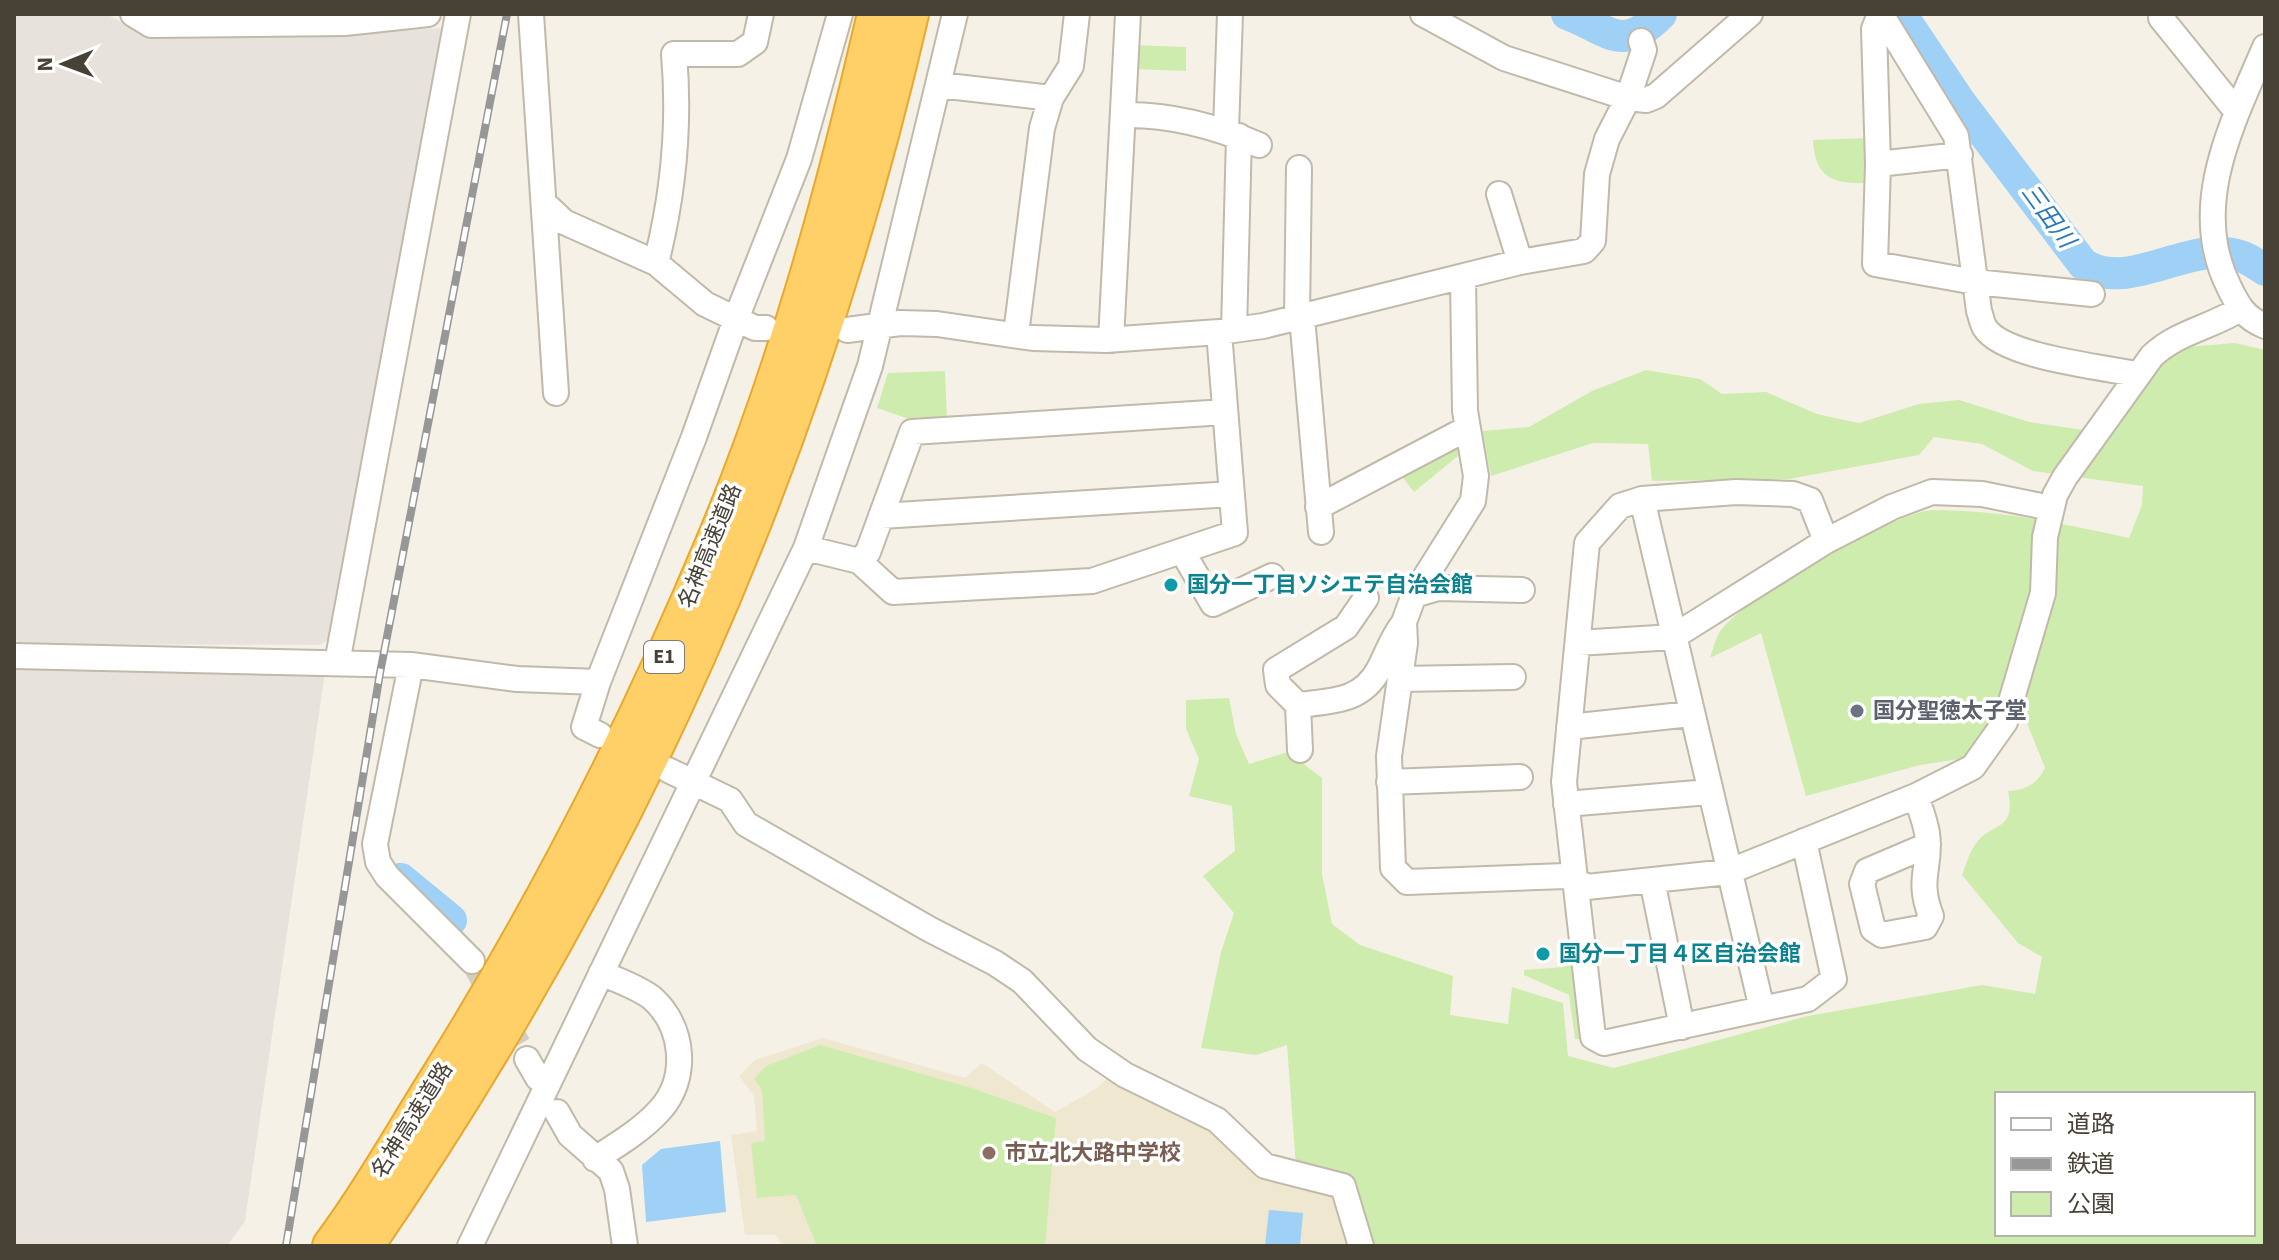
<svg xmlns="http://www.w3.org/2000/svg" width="2279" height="1260" viewBox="0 0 2279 1260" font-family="'Source Sans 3','Noto Sans JP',sans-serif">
<rect width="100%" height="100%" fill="#f5f1e7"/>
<path fill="#e7e2dc" d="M 14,14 L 106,14 L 145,35 L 322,35 L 442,28 L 448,39 L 334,637 L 319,645 L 21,644 L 14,639 Z
M 14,666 L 325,672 L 245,1221 L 227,1246 L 14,1246 Z"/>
<path fill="#efe7d0" d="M 823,1038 L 965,1078 L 982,1063 L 1055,1112 L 1094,1090 L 1112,1074 L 1196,1113 L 1263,1172 L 1334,1189 L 1348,1246 L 783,1246 L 776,1235 L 745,1235 L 731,1135 L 757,1131 L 754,1096 L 739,1076 L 755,1060 Z"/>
<path fill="#ceecad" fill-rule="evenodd" d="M 1132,45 L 1186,47 L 1186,71 L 1132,69 Z
M 1867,138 L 1868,183 C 1834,184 1815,179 1813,140 Z
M 2235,343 L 2265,350 L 2265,1246 L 1371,1246 L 1348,1175 L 1296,1166 L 1287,1045 L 1256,1055 L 1201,1048 L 1221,952 L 1234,913 L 1203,876 L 1235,851 L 1232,806 L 1189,796 L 1199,759 L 1186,729 L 1186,700 L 1229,698 L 1236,734 L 1249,764 L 1288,752 L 1322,778 L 1322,874 L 1332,924 L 1360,945 L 1453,976 L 1450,1015 L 1508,1024 L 1512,987 L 1563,1003 L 1568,1056 L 1614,1068 L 1808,1016 L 1982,985 L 2035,994 L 2042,957 L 2018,943 L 1962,875 C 1966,865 1969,853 1975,845 C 1991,821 2017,833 2008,791 C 2026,790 2036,785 2045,768 L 2027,723 L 1991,723 L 1966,758 L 1920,765 L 1806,796 L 1761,633 L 1710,658 C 1713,649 1716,636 1722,629 C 1745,598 1896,510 1934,510 C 1999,510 2066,524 2129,538 L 2142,505 L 2143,486 L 2033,471 L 1982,444 L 1934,437 L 1919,455 L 1789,479 L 1652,481 L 1648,444 L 1593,443 L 1491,476 L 1482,431 L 1529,427 L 1592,391 L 1646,370 L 1700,379 L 1722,394 L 1766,392 L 1817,414 L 1859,423 L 1919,404 L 1959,400 L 2029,422 L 2084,430 L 2153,366 L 2186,347 ZM 1997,1094 L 2253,1094 L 2253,1234 L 1997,1234 Z
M 945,371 L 947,420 L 915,421 L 877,408 L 888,373 Z
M 1455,446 L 1464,451 L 1414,492 L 1400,474 Z
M 1564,942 L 1579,942 L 1591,1039 L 1575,1039 L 1569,995 L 1524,975 L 1524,970 L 1564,967 Z
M 820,1045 L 972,1088 L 1056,1118 L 1045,1246 L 817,1246 L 796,1195 L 757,1198 L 751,1143 L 765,1141 L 762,1090 L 754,1079 L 766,1066 Z"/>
<path fill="#9fd0f5" d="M 720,1141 L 726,1212 L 646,1222 L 642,1165 L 661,1149 Z
M 1269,1210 L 1303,1213 L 1300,1246 L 1265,1246 Z"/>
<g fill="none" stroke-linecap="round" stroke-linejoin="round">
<path stroke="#9fd0f5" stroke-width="32" d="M 1567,14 C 1608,29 1621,55 1661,14
M 1901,14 L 1960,102 L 2083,264 C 2131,295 2190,237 2243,257 C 2250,260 2258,265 2265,270
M 401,879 L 451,920"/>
<path stroke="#d2cec3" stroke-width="24" stroke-dasharray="24 12" stroke-linecap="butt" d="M 472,961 L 527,1059"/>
<g stroke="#c1b9a9" stroke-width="28">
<path id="minor" d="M 133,14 L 151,25 L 345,23 L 428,14
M 531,14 L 556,393
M 1423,14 L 1504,58 L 1628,98 L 1646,100 L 1656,96 L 1750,14
M 1880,14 L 1874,29 L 1878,164 L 1875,264 L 1975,282 L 2092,294
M 1881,14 L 1956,136 L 1979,311 C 1981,316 1982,324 1985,328 C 2004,357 2102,367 2136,374
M 2161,18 L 2237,112
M 2265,47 C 2233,122 2188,206 2229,287 C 2238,306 2245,318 2265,326
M 939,85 L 1051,98
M 1123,115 C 1171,114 1215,126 1259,145
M 1226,130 L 1230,14
M 1878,164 L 1960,155
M 1499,194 L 1520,262
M 546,205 L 564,222 L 656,263 L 705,304 L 736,319 L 799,159 L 840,14
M 656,263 C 673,196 680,123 674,54 L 738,54 L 755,42 L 761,14
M 1463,279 L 1465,411 L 1476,476 L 1473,501 L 1414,595 L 1404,622 L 1405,643 L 1389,756 L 1393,868 L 1407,882 L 1566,876 L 1587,887 L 1728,872 L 1916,796 L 1973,767 L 2005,722 L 2043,593 L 2045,537 L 2055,495 L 2065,477 L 2152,356 C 2177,332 2210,328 2240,309
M 1302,317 L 1321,532
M 1297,318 L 1299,168
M 847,330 L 900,323 L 937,324 L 1033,338 L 1106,340 L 1219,332 L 1263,326 L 1520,262 L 1584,251 L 1593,241 L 1597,174 L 1607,139 L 1628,98 L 1644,50 L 1641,41
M 1234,330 L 1239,136
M 1016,334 L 1042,128 L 1051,98 L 1071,66 L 1077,14
M 1111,340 L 1128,14
M 1642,499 L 1762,1009
M 1318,507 L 1468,428
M 881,516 L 1232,494
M 806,548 L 859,561 L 893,592 L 1092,581 L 1235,533 L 1219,332
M 1182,551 L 1213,604 L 1272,576
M 859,561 L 868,552 L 912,432 L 1225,412
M 1414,595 L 1438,588 L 1522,590
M 1578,643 L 1673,637 L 1826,541 L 1892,507 L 1932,492 L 1982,494 L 2051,508
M 14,656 L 411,665 L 517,679 L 598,682 L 694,437 L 736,319 L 755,328 L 766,328
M 337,663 L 458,14
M 411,665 L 375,844 L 378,862 L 387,876 L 472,961
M 1400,679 L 1513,677
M 598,682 L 584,727 L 600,735
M 1298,705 C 1331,701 1362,702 1379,669 C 1387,654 1392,638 1403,624
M 1569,727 L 1691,714
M 1300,750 L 1298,705 L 1278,685 L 1276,670 L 1346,627 L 1366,598
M 668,770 L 730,800 L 746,824 L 929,929 L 995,963 L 1022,981 L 1087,1049 L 1125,1075 L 1217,1120 L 1265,1166 L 1343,1186 L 1361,1246
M 1389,782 L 1520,777
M 1916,796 C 1920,808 1925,821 1927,833 C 1932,866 1916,878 1931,916 L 1925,927 L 1882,935 L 1873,929 L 1862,884 L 1867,871 L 1928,845
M 1566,804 L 1709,792
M 1804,841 L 1834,979 L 1808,999 L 1604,1043 L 1593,1037 L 1564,782 L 1587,543 L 1620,506 L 1642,499 L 1736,492 L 1793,494 L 1810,500 L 1826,541
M 1652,880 L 1682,1027
M 527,1059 L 538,1078
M 557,1112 L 570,1135 L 611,1171 L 617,1189 L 625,1246
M 595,1159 C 617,1145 642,1130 660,1110 C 689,1078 684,1026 652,998 C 638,987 617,980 601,973
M 470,1246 L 806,548 L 870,366 L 955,14"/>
</g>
<g stroke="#e8a82d" stroke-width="40">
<path id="highway" d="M 331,1246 C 371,1192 405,1131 441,1074 C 547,904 638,726 715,541 C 786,372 835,192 876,14
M 365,1246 C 627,864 806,465 910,14"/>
</g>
<use href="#minor" stroke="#fff" stroke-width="24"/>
<use href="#highway" stroke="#ffd067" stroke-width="36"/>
<g stroke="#979797" stroke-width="8">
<path id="rail" d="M 286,1246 L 380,673 L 507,14"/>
</g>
<use href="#rail" stroke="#fff" stroke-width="5" stroke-dasharray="15" stroke-linecap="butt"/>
</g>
<g fill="#0f9aa8" stroke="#fff" stroke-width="3">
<circle cx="1171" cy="585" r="8"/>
<circle cx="1543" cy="954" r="8"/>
</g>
<circle fill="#6b7280" stroke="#fff" stroke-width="3" cx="1857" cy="711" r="8"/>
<circle fill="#8d6e63" stroke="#fff" stroke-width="3" cx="989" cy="1153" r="8"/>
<g text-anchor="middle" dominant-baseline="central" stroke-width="7" stroke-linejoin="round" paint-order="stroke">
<rect fill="#fff" stroke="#7f7a72" stroke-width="2" x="644" y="641" width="40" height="32" rx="6"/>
<g font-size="20" font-weight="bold" fill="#484135">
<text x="664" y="657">E1</text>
</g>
<g font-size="22" fill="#484135" stroke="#fff">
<text transform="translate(710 546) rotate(-68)">名神高速道路</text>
<text transform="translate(412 1120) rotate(-58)">名神高速道路</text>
</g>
<g font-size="22" font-weight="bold" fill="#0d838f" stroke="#fff" text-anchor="start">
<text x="1187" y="585">国分一丁目ソシエテ自治会館</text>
<text x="1559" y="954">国分一丁目４区自治会館</text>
</g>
<g font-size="22" font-weight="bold" fill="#5b616d" stroke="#fff" text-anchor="start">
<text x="1873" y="711">国分聖徳太子堂</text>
</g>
<g font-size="22" font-weight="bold" fill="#785e54" stroke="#fff" text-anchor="start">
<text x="1005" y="1153">市立北大路中学校</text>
</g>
<g font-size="24" font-style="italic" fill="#2679bc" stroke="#fff">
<text transform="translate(2048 216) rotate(54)">三田川</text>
</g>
</g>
<rect width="2279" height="1260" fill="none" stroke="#484135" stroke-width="32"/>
<rect x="1995" y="1092" width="260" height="144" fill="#ffffff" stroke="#b6b3ae" stroke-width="2"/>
<rect x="2011" y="1118" width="40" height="12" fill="#ffffff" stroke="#b6b3ae" stroke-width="2"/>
<text x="2067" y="1132" font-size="24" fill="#484135">道路</text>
<rect x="2011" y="1158" width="40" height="12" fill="#979797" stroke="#b6b3ae" stroke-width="2"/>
<text x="2067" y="1172" font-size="24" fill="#484135">鉄道</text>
<rect x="2011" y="1192" width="40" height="24" fill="#ceecad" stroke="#b6b3ae" stroke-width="2"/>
<text x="2067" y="1212" font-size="24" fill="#484135">公園</text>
<g transform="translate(64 64) rotate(269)" stroke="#ffffff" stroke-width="6" paint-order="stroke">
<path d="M0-6L14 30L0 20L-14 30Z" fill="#484135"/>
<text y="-12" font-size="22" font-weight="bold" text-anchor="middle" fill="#484135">N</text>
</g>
</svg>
